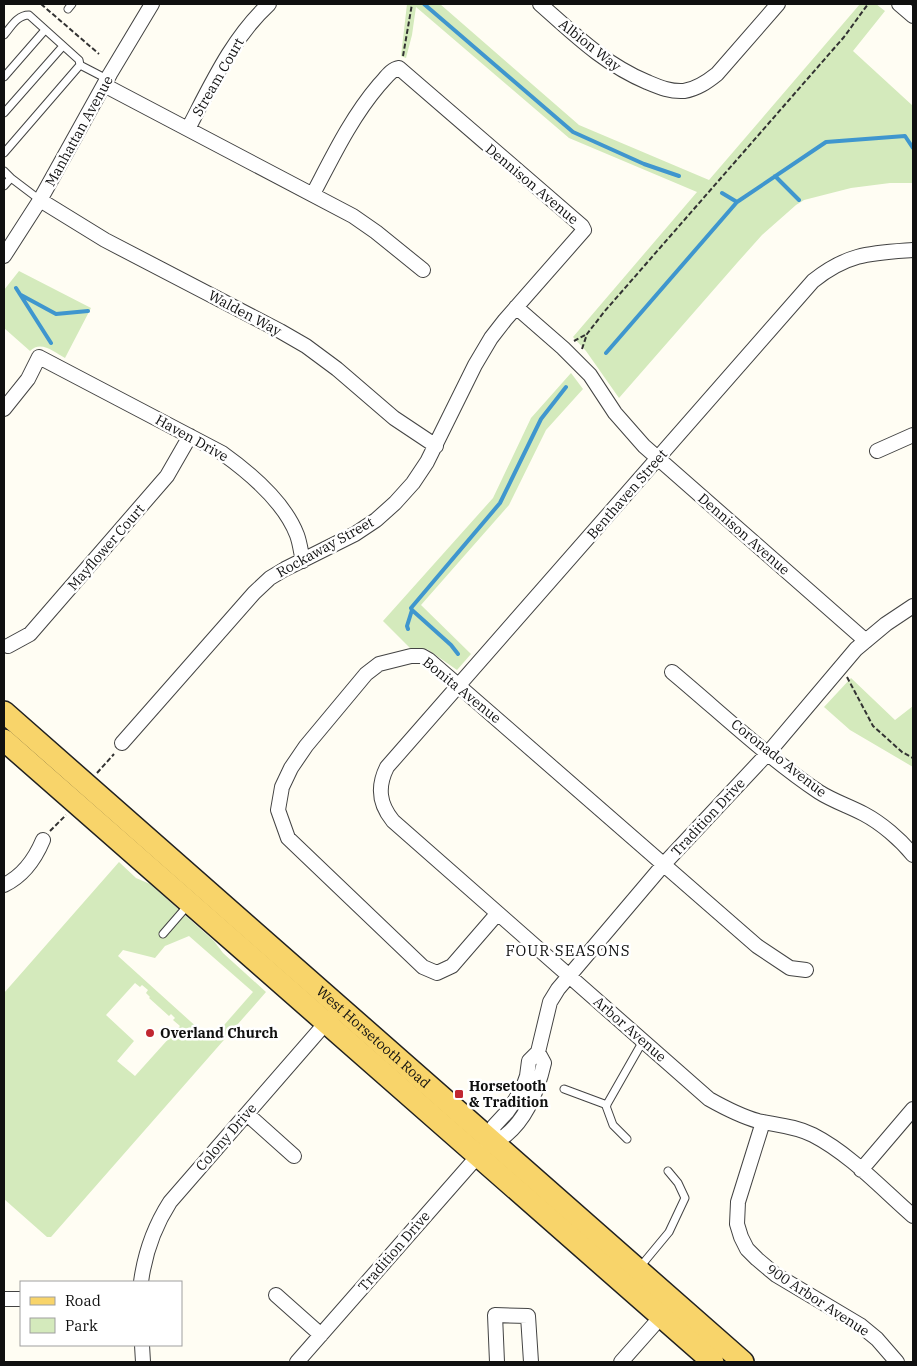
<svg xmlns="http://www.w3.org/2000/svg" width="917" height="1366" viewBox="0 0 917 1366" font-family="'IBM Plex Serif',serif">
<rect width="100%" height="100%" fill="#fffdf3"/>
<path fill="#d4eabc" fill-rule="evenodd" d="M 407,4 L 440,4 L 579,125 L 709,180 L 860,4 L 876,4 L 885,11 L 853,51 L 913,106 L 913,183 L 890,183 L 851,188 L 804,200 L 796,205 L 762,235 L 737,263 L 619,398 L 586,351 L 573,337 L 697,192 L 569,138 L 416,7 L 412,35 L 406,58 L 401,56 Z
M 19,271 L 91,308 L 65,358 C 54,352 41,340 30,351 L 4,328 L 4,290 Z
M 571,373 L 583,389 L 546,430 L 509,505 L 421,605 L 471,654 L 457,670 L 427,649 L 411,649 L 383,621 L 493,498 L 531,418 Z
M 851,678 L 895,720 L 913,706 L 913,767 L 850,730 L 824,707 Z
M 119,862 L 136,878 L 150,884 L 214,941 L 223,953 L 266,992 L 51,1237 L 47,1237 L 4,1199 L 4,993 ZM 189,936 L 253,992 L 211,1040 L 118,956 L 123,950 L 155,958 L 165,946 ZM 135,983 L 140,987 L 142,985 L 148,990 L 146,993 L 150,997 L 149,998 L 169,1016 L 171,1014 L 175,1018 L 173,1020 L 180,1026 L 135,1076 L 117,1061 L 134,1041 L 106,1015 Z"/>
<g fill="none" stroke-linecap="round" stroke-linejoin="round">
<path stroke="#3f96ce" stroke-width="4" d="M 424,4 L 573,132 L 644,164 L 679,176
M 775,176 L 799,200
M 722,193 L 737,202
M 16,288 L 51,343
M 21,295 L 56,314 L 88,311
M 606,353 L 737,202 L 826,142 L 905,136 L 913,148
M 408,629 L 407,626 L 412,610
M 458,654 L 451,645 L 412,610 L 411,608 L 500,503 L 541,419 L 566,387"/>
<g stroke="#434343" stroke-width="9">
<path id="service" d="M 68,9 L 72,4
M 4,35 C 11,27 17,15 29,15 L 79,60 L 80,65 L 4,153
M 80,65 L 107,79
M 4,77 L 45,30
M 4,113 L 63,46
M 4,171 L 11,178 L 4,186
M 11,178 L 40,200
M 163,934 L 189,904
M 564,1089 L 607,1105
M 627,1139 L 613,1125 L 606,1106 L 643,1041
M 640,1267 L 669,1232 L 685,1198 L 678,1183 L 668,1171"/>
</g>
<g stroke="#434343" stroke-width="16">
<path id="minor" d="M 540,4 C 574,34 604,64 647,82 C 659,87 670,92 684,91 C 697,89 707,82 717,74 L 778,4
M 899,4 L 913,16
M 104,85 L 353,216 L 376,232 L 423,270
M 188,129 C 211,85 232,38 269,4
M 40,200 L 105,240 L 280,331 L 306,346 L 337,369 L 394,418 L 436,446
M 913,250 C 871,253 848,253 813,281 L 387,767 C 377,787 379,804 393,821 L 709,1099 C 725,1108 740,1116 758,1121 C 776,1125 795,1126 813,1135 C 850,1154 882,1189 913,1216
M 4,256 L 40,200 L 110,74 L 152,4
M 516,307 L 563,348 L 590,375 L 615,413 L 644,446 L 866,641
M 4,409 L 28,379 L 39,357 L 222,453 C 250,473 284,501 297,535 C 300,543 301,553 303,561
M 877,451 L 913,435
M 8,646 L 30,634 L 167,476 L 190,436
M 672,672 C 720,712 768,758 819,792 C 833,801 849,806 864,814 C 881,823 900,839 913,855
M 122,743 L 254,593 L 270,578 L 285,569 L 355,534 L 376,520 L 395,503 L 413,483 L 427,462 L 475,365 L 491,338 L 505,320 L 584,230 L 582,226 L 399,68 C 391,69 385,79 379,85 C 351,118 333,156 313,194
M 4,885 C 23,876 35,859 43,840
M 497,914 L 452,966 L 437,973 L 423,967 L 288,838 L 278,810 L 282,787 L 291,768 L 306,746 L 366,674 L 379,664 L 411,656 L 422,656 L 429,660 L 757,946 L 790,968 L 806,970
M 247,1114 L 294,1156
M 763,1122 L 738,1202 L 737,1224 L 741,1237 L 747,1249 L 757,1259 L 776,1275 L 860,1325 L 877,1339 L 897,1362
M 491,1141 L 494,1126 L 507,1112 L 522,1090 L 527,1076 L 529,1061 L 538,1052 L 550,1002 L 558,989 L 664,864 L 768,753 L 856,649 L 886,624 L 913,606
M 861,1170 L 913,1109
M 141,1282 C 145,1252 154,1227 170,1202 L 331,1017
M 276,1295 L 321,1335
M 4,1299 L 21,1299
M 142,1345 L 143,1362
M 297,1362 L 491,1141 C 496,1139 502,1138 506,1135 C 527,1118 538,1089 544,1063 L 538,1052
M 497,1362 L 495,1315 L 528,1316 L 531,1362
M 621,1362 L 667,1310"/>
</g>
<g stroke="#212121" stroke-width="24">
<g id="primary">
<path id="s1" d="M 4,712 L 743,1362"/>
<path d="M 4,740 L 713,1362"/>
</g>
</g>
<path stroke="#323232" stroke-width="2" stroke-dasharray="5 2.5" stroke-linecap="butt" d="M 41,4 L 99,54
M 403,56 L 412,4
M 574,341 L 585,335
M 582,349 L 587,334 L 604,312 L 844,37 L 868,4
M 847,677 L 873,726 L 902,752 L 913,758
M 97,773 L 114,754
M 50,831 L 66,815"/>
<use href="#service" stroke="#fff" stroke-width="7"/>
<use href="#minor" stroke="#fff" stroke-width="14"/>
<use href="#primary" stroke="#f8d46a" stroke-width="21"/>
</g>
<g fill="#c12730" stroke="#fff" stroke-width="2">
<circle cx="150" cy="1033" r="5"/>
<rect x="454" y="1089" width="10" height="10" rx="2.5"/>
</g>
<g text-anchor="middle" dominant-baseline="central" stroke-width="5" stroke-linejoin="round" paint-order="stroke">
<g font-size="14" fill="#101010" stroke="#fff">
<text transform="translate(590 45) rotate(38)">Albion Way</text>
<text transform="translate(218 77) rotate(-60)">Stream Court</text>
<text transform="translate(79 131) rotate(-61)">Manhattan Avenue</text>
<text transform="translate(532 184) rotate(40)">Dennison Avenue</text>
<text transform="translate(245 313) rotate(28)">Walden Way</text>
<text transform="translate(192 438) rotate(29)">Haven Drive</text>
<text transform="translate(627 494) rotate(-49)">Benthaven Street</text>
<text transform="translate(744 534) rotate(41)">Dennison Avenue</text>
<text transform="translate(106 547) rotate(-49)">Mayflower Court</text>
<text transform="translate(325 547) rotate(-29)">Rockaway Street</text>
<text transform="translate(462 690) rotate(39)">Bonita Avenue</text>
<text transform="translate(779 758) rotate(38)">Coronado Avenue</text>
<text transform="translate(708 817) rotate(-47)">Tradition Drive</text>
<text transform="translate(630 1029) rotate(41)">Arbor Avenue</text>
<text stroke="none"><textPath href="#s1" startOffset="492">West Horsetooth Road</textPath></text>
<text transform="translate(226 1137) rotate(-49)">Colony Drive</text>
<text transform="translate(394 1251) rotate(-49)">Tradition Drive</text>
<text transform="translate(818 1300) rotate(33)">900 Arbor Avenue</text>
</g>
<g font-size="14" font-weight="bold" fill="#101010" stroke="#fff" text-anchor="start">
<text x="160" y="1033">Overland Church</text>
<text x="469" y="1086">Horsetooth<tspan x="469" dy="16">&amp; Tradition</tspan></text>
</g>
<g font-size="15" letter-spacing="1" fill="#101010" stroke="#fff">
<text x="568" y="950">FOUR SEASONS</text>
</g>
</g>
<rect width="917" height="1366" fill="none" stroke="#101010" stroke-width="10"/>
<rect x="20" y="1281" width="162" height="65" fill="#ffffff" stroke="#9f9f9f"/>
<rect x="30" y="1297" width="25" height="8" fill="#f8d46a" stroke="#9f9f9f"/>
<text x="65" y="1306" font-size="15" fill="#101010">Road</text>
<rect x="30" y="1318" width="25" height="15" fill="#d4eabc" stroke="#9f9f9f"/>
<text x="65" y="1331" font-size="15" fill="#101010">Park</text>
</svg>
